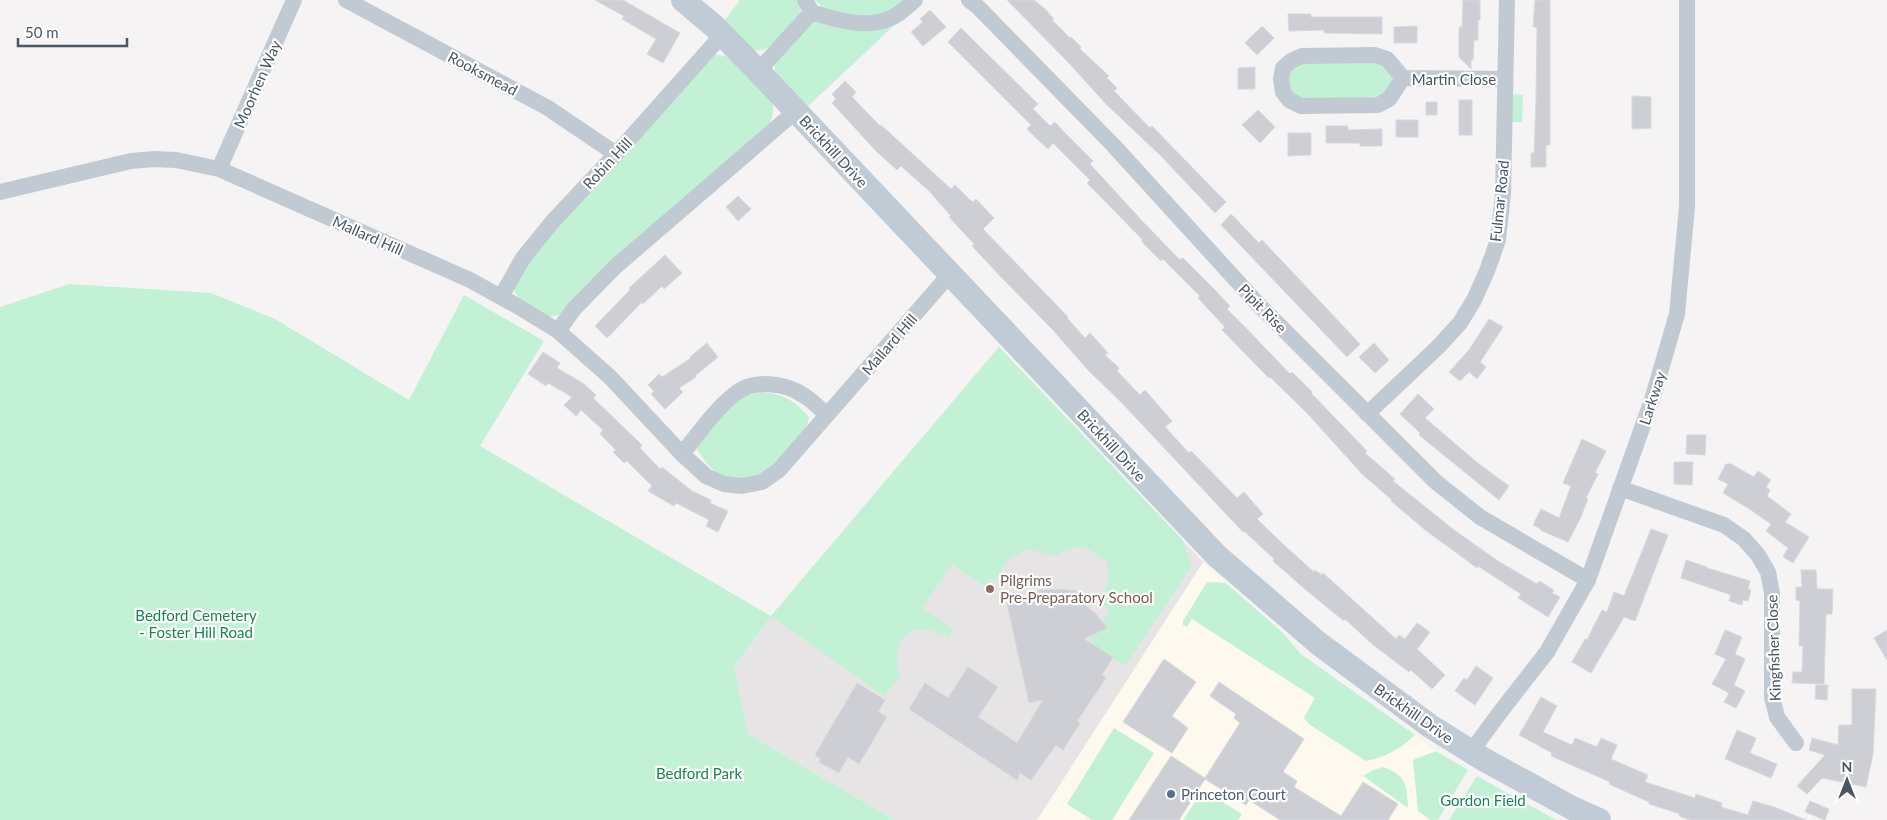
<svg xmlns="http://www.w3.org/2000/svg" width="1887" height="820" viewBox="0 0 1887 820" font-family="Lato,sans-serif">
<rect width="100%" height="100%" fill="#f5f3f3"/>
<path fill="#fdf9ef" d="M 1203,562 L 1283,633 L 1301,654 L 1365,701 L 1439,752 L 1468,770 L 1438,820 L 1037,820 Z"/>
<path fill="#e6e4e5" d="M 999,347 L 1203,562 L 1037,820 L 894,820 L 748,734 L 734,667 L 771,616 Z"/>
<path fill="#c3f1d5" d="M 740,0 L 799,0 L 802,13 C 789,27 766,64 744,46 C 736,40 729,31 722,24 Z
M 815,0 L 906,0 L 879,16 L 839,15 L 821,6 Z
M 901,19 L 804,110 L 775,72 L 775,64 L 779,57 L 813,23 L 820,20 Z
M 715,55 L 731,56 L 771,98 C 774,108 774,114 770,123 L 564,312 C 559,315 555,317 549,316 C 539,315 514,299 514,288 C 515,279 527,261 531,252 Z
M 1374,61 C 1381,64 1394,72 1393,82 C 1392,86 1387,92 1385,96 L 1302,101 L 1290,95 L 1287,71 L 1294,64 Z
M 1510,94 L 1523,95 L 1522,122 L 1510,122 Z
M 69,284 L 211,293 L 275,319 L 409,400 L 464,295 L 544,341 L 480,446 L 771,616 L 999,347 L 1182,539 L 1192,566 L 1125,666 L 1094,645 L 1089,637 L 1107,628 L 1101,621 L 1111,613 L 1100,601 L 1109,581 L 1107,562 L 1084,546 L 1069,549 L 1055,556 L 1028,549 L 1007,560 L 995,581 L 990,579 L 985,587 L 952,564 L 922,608 L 954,629 L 949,637 C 925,625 898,624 897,658 C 897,666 896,671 901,677 L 893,684 L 885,697 L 771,616 L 734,667 L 748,734 L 894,820 L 0,820 L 0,307 Z
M 763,392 C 786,395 793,400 809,417 L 805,433 L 773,470 L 741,481 L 720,475 L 708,465 L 697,449 L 709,426 L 739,398 Z
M 1207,582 L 1226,583 L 1283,633 L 1301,654 L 1415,735 C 1402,748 1384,758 1366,761 L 1310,725 L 1304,718 L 1315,698 L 1192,619 L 1187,627 L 1183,625 L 1183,621 Z
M 1114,728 L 1154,753 L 1112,820 L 1092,820 L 1067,804 Z
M 1436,751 L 1468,770 L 1438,820 L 1430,820 L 1418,811 L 1413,760 Z
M 1383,767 C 1407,776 1407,785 1408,808 L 1363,776 L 1373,770 Z
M 1477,776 L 1556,820 L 1449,820 Z
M 1203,790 L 1242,814 L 1238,820 L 1183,820 Z"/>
<path fill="#cdcfd5" stroke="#d7d9de" d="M 595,0 L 623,0 L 680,33 L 663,63 L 647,54 L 656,39 L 622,19 L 624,16 Z
M 1007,0 L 1034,0 L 1044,8 L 1054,19 L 1052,20 L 1070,38 L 1071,37 L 1081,47 L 1080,49 L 1109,76 L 1107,78 L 1117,88 L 1114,91 L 1150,128 L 1152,126 L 1179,154 L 1226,202 L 1215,213 L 1161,156 L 1106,104 L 1067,61 Z
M 1463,0 L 1480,0 L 1480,20 L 1478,20 L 1478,40 L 1474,40 L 1473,60 L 1471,60 L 1471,69 L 1459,57 L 1459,27 L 1462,27 Z
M 1535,0 L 1550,0 L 1550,145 L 1546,145 L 1546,167 L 1531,167 L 1531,153 L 1534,153 L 1536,100 L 1537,27 L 1533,27 Z
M 930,10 L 946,27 L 923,46 L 911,32 L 923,22 L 920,19 Z
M 1288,14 L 1311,14 L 1311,17 L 1382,17 L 1382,34 L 1324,33 L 1324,30 L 1289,31 Z
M 1262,26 L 1274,38 L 1257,55 L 1245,43 Z
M 1417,26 L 1417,43 L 1394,43 L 1394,27 Z
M 961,28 L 1038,104 L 1033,109 L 1050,126 L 1055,122 L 1064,132 L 1093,161 L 1090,164 L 1144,223 L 1180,260 L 1183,258 L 1211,286 L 1230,306 L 1227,309 L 1245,327 L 1290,374 L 1292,372 L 1312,392 L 1311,393 L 1367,451 L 1365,453 L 1395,479 L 1393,481 L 1454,530 L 1498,561 L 1537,584 L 1539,581 L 1554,590 L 1552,593 L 1560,597 L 1548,617 L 1518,598 L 1521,594 L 1478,566 L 1477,568 L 1424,529 L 1391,501 L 1392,500 L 1362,474 L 1307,413 L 1270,377 L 1269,378 L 1222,330 L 1225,327 L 1198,298 L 1200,296 L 1163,259 L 1161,261 L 1141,241 L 1143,240 L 1087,183 L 1090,180 L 1053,143 L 1048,149 L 1037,139 L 1027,129 L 1031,125 L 948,42 Z
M 1255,67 L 1255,89 L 1238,89 L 1238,68 Z
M 845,81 L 856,92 L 852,97 L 880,126 L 881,125 L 951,189 L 955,185 L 969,199 L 973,202 L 976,199 L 994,218 L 983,229 L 1068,317 L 1067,318 L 1085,338 L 1090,333 L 1108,353 L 1105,355 L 1119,368 L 1117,371 L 1140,395 L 1145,390 L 1172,421 L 1165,427 L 1189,453 L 1191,451 L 1237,498 L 1244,492 L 1263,514 L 1257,519 L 1284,545 L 1314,572 L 1315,570 L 1322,575 L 1323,573 L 1396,639 L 1399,635 L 1405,639 L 1417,623 L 1430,632 L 1417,649 L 1445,675 L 1432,689 L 1411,670 L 1409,672 L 1372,644 L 1345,619 L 1344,621 L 1306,590 L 1273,561 L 1274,559 L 1244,531 L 1243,532 L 1121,402 L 1088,370 L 1053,330 L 1002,278 L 972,246 L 974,244 L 949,217 L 951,216 L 929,191 L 901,166 L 897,170 L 877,152 L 832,103 L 836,99 L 832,94 Z
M 1632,96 L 1651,97 L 1651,128 L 1632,129 Z
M 1459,100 L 1472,100 L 1472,135 L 1459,135 Z
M 1426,102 L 1437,102 L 1437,115 L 1426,115 Z
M 1258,110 L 1275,127 L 1260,143 L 1242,125 Z
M 1396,120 L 1418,120 L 1418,137 L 1396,137 Z
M 1326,126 L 1348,126 L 1348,130 L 1382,129 L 1382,146 L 1360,146 L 1360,143 L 1326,143 Z
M 1288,133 L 1311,133 L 1311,155 L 1288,156 Z
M 738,196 L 751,209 L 738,221 L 726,207 Z
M 1231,214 L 1259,243 L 1262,240 L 1281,260 L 1360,344 L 1347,357 L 1221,225 Z
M 665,255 L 682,273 L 664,289 L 662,286 L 643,304 L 642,302 L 607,338 L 595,326 L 630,290 L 629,288 Z
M 1489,319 L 1503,327 L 1480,362 L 1486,367 L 1477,379 L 1469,372 L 1460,381 L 1449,372 L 1469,350 Z
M 707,343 L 718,357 L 695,376 L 696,377 L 679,388 L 683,392 L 665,409 L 651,394 L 654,391 L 648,385 L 659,374 L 662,377 L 691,358 L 690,357 Z
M 1374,343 L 1389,360 L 1375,373 L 1359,357 Z
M 543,352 L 560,363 L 557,368 L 584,384 L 596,395 L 593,398 L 642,445 L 640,448 L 660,469 L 662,467 L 692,491 L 711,500 L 710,503 L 728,511 L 718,532 L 706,526 L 709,520 L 676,503 L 674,506 L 648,491 L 652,486 L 627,461 L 624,463 L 613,452 L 616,450 L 600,434 L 603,430 L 581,410 L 576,416 L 564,405 L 572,397 L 548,383 L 546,386 L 528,374 Z
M 1418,394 L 1434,409 L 1425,418 L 1479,464 L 1509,486 L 1499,500 L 1419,435 L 1420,433 L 1400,414 Z
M 1687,435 L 1706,435 L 1705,455 L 1686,454 Z
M 1582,439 L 1606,451 L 1595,473 L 1598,474 L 1586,498 L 1588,499 L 1580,519 L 1568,542 L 1540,530 L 1541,529 L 1533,525 L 1541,509 L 1559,518 L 1571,486 L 1563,483 Z
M 1674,462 L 1693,462 L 1692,485 L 1674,484 Z
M 1726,464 L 1731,464 L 1754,477 L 1758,471 L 1771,480 L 1766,487 L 1770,490 L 1767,496 L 1791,514 L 1785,522 L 1809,537 L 1793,563 L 1783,557 L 1788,548 L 1766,531 L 1771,524 L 1748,508 L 1723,493 L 1728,484 L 1718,479 Z
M 1651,529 L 1668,535 L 1635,621 L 1624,617 L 1591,673 L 1572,662 L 1585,639 L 1587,640 L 1602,610 L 1607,612 L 1614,592 L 1624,596 Z
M 1686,560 L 1707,567 L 1707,568 L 1750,581 L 1748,589 L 1751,590 L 1748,601 L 1743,600 L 1742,605 L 1729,601 L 1731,595 L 1681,578 Z
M 1801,570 L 1816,570 L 1817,589 L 1833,589 L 1832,614 L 1826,614 L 1824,684 L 1792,683 L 1793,672 L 1802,672 L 1803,646 L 1799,646 L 1800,601 L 1796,600 L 1796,587 L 1802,587 Z
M 1060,589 L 1077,591 L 1075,601 L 1084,604 L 1096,614 L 1107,628 L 1084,639 L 1113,657 L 1102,675 L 1106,678 L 1077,721 L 1080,723 L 1063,750 L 1056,745 L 1031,780 L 1020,773 L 1017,780 L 909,709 L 925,683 L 948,698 L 968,667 L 998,687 L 978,717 L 1017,743 L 1043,700 L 1029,703 L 1007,604 L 1033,597 L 1039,590 Z
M 1725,630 L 1742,637 L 1735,654 L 1745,659 L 1734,685 L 1745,691 L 1736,708 L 1724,702 L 1729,693 L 1712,684 L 1726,659 L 1715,654 Z
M 1887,630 L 1887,660 L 1874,638 Z
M 1164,659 L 1196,682 L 1172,716 L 1188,728 L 1172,753 L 1123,722 Z
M 1476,666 L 1493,678 L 1475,705 L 1455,691 L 1464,678 L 1467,680 Z
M 1219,682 L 1304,739 L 1283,772 L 1297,781 L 1294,787 L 1341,816 L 1363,782 L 1398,804 L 1388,820 L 1280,820 L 1249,800 L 1246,805 L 1205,779 L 1179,820 L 1129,820 L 1171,756 L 1205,778 L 1240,723 L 1234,718 L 1236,714 L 1210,696 Z
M 857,683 L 885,700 L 878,712 L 887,717 L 859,764 L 848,757 L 839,773 L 819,762 L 821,759 L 815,755 Z
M 1816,685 L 1828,685 L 1827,700 L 1815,699 Z
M 1852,689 L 1876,689 L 1873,754 L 1866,787 L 1822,778 L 1807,794 L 1797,786 L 1825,755 L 1809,750 L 1812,738 L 1838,745 L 1839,725 L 1852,725 Z
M 1541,697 L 1557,706 L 1543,732 L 1572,745 L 1575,738 L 1597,747 L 1601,738 L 1617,745 L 1611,759 L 1648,775 L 1645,782 L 1695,798 L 1696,794 L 1722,803 L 1721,807 L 1748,815 L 1753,801 L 1774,807 L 1806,820 L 1690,820 L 1679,816 L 1680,814 L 1649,804 L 1649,802 L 1609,784 L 1610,782 L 1551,756 L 1552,753 L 1519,735 Z
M 1737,730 L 1756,738 L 1750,753 L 1777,764 L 1771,778 L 1725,759 Z
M 1810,801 L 1829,809 L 1825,820 L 1805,812 Z"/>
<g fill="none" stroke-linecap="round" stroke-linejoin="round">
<path stroke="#c1cad2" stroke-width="16" d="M 346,0 L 548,108 L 616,154
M 969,0 L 978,7 L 1114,146 L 1257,303 L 1436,482 L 1480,517 L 1588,580
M 812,12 C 835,20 870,30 893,17 C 901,13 908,6 915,0
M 758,71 L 812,12 L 805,0
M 1403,78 L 1387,59 L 1375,55 L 1302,56 L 1291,61 L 1283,68 L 1281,79 L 1283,92 L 1289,100 L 1301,106 L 1378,105 L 1389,99 L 1403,78 L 1505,79
M 219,169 L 294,0
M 0,192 L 131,161 L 154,159 L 176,160 L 219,169 L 470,280 L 519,307 L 558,331 L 610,377 L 682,454 L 706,476 L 724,484 L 742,486 L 762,482 L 779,470 L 950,274
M 501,297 L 523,258 L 553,221 L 616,154 L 722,35
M 558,331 L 573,310 L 615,267 L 796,111
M 1367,414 L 1438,347 L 1460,323 L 1474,300 L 1487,271 L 1498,240 L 1503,194 L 1507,0
M 682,454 C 699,433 715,409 736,393 C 755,379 785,383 803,395 C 812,400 819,408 827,415
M 1620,488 L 1724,525 L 1744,539 L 1758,555 L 1768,572 L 1772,593 L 1772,697 L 1777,717 L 1796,743
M 1471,752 L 1498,715 L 1547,652 L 1588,580 L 1652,400 L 1677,314 L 1687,207 L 1687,0"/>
<path stroke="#c1cbd6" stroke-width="24" d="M 683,0 L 715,27 L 758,71 L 1217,556 L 1318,643 L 1430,726 L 1483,759 L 1572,808 L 1599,820"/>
</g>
<circle fill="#8d6e63" stroke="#fff" stroke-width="2" cx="990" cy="589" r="5"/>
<circle fill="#5c6f8a" stroke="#fff" stroke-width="2" cx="1171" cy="794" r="5"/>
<g text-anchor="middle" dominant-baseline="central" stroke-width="4.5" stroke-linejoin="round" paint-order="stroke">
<g font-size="15" fill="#4a5661" stroke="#fff">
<text transform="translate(483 73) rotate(28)">Rooksmead</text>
<text x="1454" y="79">Martin Close</text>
<text transform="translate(257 84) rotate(-66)">Moorhen Way</text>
<text transform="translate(834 151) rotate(47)">Brickhill Drive</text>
<text transform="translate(607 163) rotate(-47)">Robin Hill</text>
<text transform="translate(1499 201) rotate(-84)">Fulmar Road</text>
<text transform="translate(368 235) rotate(24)">Mallard Hill</text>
<text transform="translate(1263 308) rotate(46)">Pipit Rise</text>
<text transform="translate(889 344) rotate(-49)">Mallard Hill</text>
<text transform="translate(1652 398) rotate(-72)">Larkway</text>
<text transform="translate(1112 445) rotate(47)">Brickhill Drive</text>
<text transform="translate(1773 648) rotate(-92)">Kingfisher Close</text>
<text transform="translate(1414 713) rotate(35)">Brickhill Drive</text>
</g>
<g font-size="15" fill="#785e54" stroke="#fff" text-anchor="start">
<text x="1000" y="580">Pilgrims<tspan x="1000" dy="17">Pre-Preparatory School</tspan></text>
</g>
<g font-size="15" fill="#17864f" stroke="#fff">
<text x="196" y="615">Bedford Cemetery<tspan x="196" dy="17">- Foster Hill Road</tspan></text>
<text x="699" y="773">Bedford Park</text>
<text x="1483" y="800">Gordon Field</text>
</g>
<g font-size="15" fill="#4e5e75" stroke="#fff" text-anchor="start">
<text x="1181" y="794">Princeton Court</text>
</g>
</g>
<g transform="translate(1847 780)" stroke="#ffffff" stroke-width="4" paint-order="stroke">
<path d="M0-4L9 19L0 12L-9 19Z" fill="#4a5661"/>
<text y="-8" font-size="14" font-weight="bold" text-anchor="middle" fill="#4a5661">N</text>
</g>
<path d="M18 38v8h109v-8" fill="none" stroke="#4a5661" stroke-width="2.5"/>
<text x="25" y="38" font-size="15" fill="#4a5661" stroke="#ffffff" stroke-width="4" paint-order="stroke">50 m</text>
</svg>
